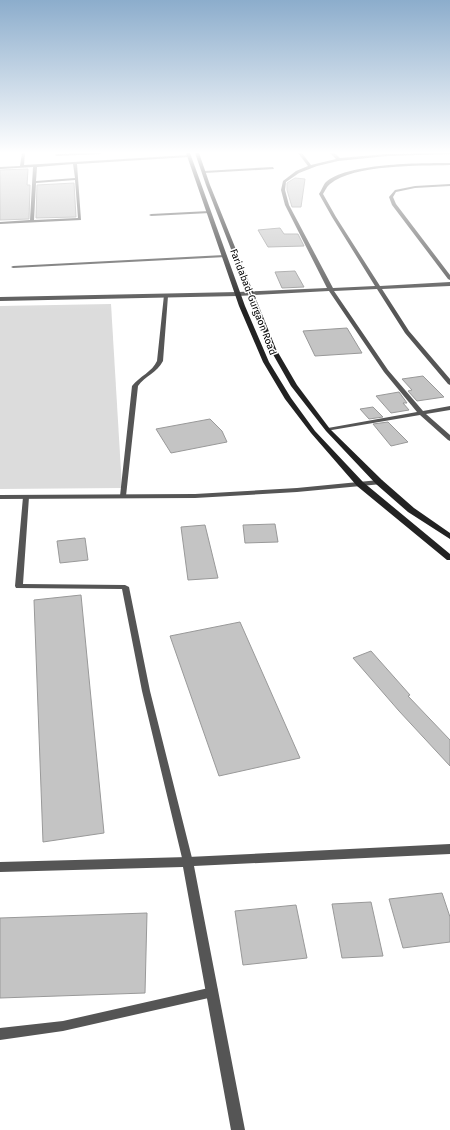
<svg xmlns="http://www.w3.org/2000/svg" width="450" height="1130" viewBox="0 0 450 1130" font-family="'Fira Sans',sans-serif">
<rect width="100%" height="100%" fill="#fff"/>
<path fill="#dcdcdc" d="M 111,304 L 122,488 L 0,489 L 0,306 Z"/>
<path fill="#c4c4c4" stroke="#999" d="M 28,169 L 27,185 L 30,185 L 29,219 L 0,220 L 0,170 Z
M 295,178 L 305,179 L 301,207 L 292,207 L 287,190 L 287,183 Z
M 74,183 L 76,217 L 36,218 L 37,185 Z
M 280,228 L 284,234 L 298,234 L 304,246 L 268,247 L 258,230 Z
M 295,271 L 304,287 L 282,288 L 275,272 Z
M 347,328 L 362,353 L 315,356 L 303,331 Z
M 423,376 L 444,397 L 417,401 L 408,391 L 412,390 L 402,379 Z
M 399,392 L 407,403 L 403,403 L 409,410 L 391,413 L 376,396 Z
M 373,407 L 383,417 L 369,419 L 360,409 Z
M 210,419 L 222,431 L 227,442 L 171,453 L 156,429 Z
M 388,422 L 408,442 L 391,446 L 373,424 Z
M 275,524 L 278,542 L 245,543 L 243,525 Z
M 205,525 L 218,578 L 188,580 L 181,527 Z
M 85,538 L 88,560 L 60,563 L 57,541 Z
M 81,595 L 104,833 L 43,842 L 34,600 Z
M 240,622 L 300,758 L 219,776 L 170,636 Z
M 371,651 L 410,695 L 408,696 L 450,740 L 450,766 L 399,711 L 353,658 Z
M 442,893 L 450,917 L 450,942 L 403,948 L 389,899 Z
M 371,902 L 383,956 L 342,958 L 332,904 Z
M 296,905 L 307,958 L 243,965 L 235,911 Z
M 147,913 L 145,993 L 0,998 L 0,918 Z"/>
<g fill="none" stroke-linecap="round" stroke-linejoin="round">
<path fill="#555" fill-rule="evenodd" d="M 22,153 L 25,153 L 24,165 L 189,155 L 191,156 L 189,157 L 77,164 L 81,220 L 0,224 L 0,222 L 30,220 L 33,167 L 0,169 L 0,167 L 20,166 ZM 73,164 L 75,178 L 36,181 L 37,167 ZM 75,180 L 78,218 L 34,220 L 36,183 Z
M 88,153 L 102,153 L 100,154 L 57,156 L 55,155 L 57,154 Z
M 209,211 L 211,212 L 210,213 L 151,216 L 149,215 L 151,214 Z
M 224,255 L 226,256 L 226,257 L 13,268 L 11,267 L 13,266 Z
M 164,295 L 168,296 L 163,361 C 157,373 145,376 138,386 L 126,496 L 123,498 L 120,496 L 132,386 C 140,376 152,372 157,361 Z
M 26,495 L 29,497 L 23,584 L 125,585 L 129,587 L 150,691 L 193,862 L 191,865 L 188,866 L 185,865 L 183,862 L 142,691 L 122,589 L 16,588 L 15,586 L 23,497 Z
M 213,987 L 217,988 L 218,992 L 217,996 L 213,997 L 63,1031 L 0,1040 L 0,1028 L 63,1021 Z"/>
<path fill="#555" fill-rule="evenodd" d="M 298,153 L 302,153 L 311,165 L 336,159 L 330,153 L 334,153 L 340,158 L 387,154 L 450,153 L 450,154 L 387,156 L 338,161 L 317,166 L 299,173 L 286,182 L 285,190 L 289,205 L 333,288 L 375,286 L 332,217 L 319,194 C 321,191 323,186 325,183 C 344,163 422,163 450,163 L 450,165 C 419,166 354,164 330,184 C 327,186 325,191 323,194 L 336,217 L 380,286 L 450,282 L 450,286 L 382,289 L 409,331 L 450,379 L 450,385 L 448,384 L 405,333 L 377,289 L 334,291 L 388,370 L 423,411 L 450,406 L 450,410 L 426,414 L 450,435 L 450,441 L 448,440 L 420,415 L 326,431 L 326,429 L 328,428 L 417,412 L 384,372 L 329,291 L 238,296 L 0,301 L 0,297 L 238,292 L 327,288 L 285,205 L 281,190 L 283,181 L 296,171 L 308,166 Z
M 273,167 L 274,169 L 204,173 L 202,172 L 204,171 Z
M 450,184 L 450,186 L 415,188 L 396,192 L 393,197 L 396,204 L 450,275 L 450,280 L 448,279 L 392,205 L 389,197 L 395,190 L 415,186 Z
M 450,844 L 450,854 L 194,866 L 245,1130 L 231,1130 L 183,867 L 0,872 L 0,862 L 188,857 Z"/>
<path fill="#555" fill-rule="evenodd" d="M 379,480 L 382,480 L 383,482 L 382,484 L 297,492 L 195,498 L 0,499 L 0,495 L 195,494 L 297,488 Z"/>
<path fill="#222" fill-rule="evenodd" d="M 186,153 L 190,153 L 245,306 L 269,362 L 291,398 L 315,431 L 363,482 L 450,554 L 450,560 L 447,560 L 357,486 L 311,433 L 285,399 L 263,362 L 239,306 Z
M 195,153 L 199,153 L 210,185 L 276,349 L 297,385 L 330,429 L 382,480 L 414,508 L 450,533 L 450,539 L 408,512 L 376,484 L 326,431 L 291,386 L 270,349 L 206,185 Z"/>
</g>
<linearGradient id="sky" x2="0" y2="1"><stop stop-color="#8cadcc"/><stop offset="0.49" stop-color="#fff"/><stop offset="1" stop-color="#fff" stop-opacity="0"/></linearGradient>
<rect width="450" height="311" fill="url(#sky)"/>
<g text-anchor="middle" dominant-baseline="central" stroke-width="3" stroke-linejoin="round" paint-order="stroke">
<g font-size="10" fill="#000" stroke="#fff">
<text transform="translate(253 302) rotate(69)">Faridabad-Gurgaon Road</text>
</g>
</g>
</svg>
